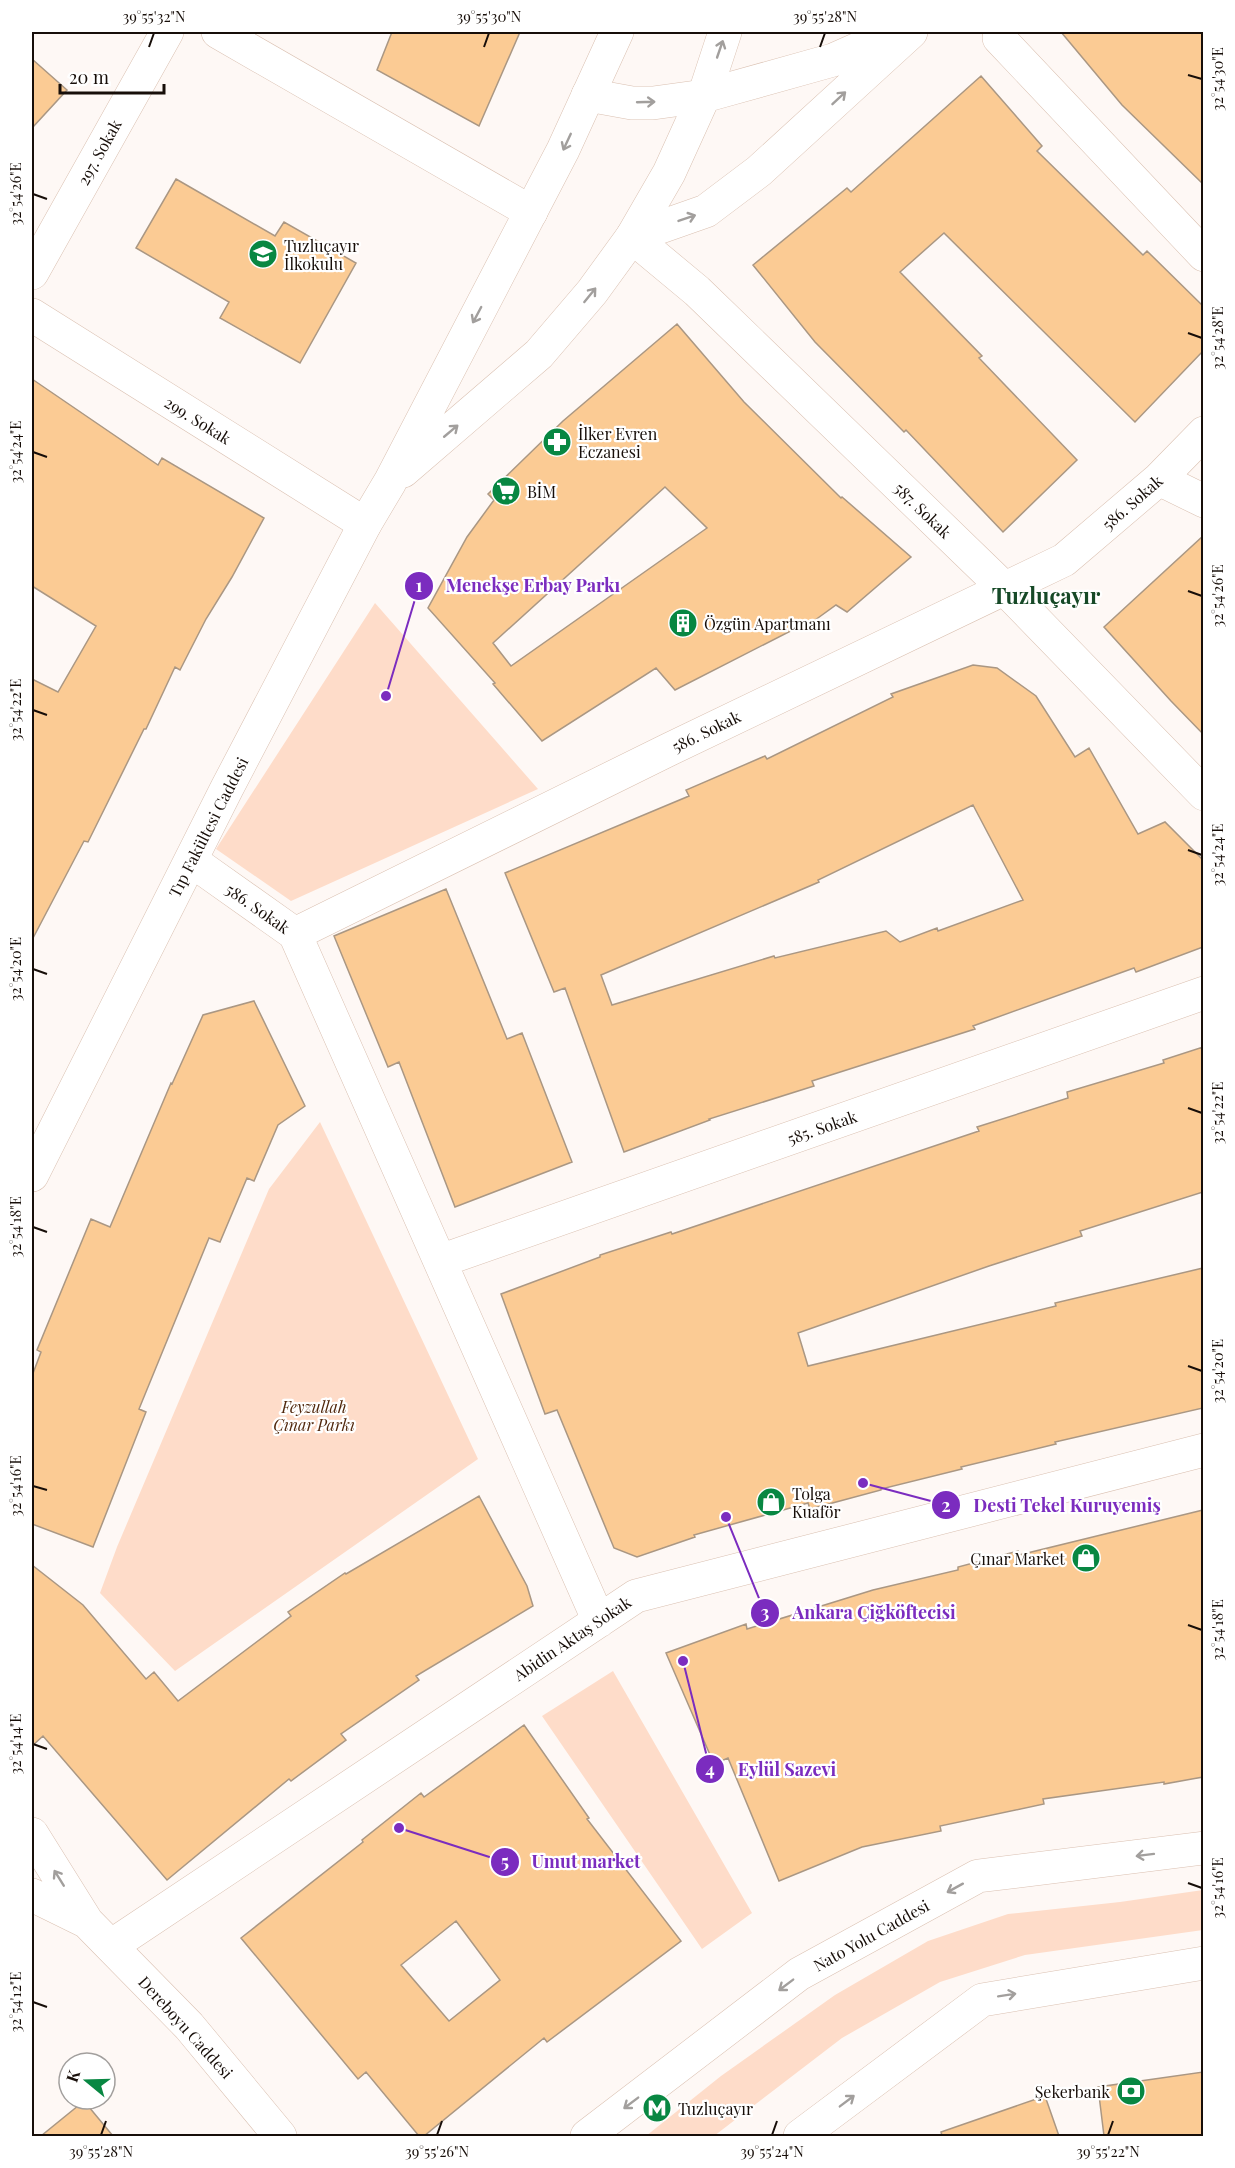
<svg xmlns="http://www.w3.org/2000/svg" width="1235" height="2168" viewBox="0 0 1235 2168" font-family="'Playfair Display',serif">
<rect width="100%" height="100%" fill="#fef8f5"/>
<path fill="#fedcc9" d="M 375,603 L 538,789 L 291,901 L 216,849 Z
M 320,1122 L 478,1459 L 175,1671 L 100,1593 L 117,1547 L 269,1189 Z
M 613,1671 L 752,1913 L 702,1949 L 542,1716 Z
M 1203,1890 L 1203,1930 L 1025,1955 L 940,1982 L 842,2038 L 714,2136 L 646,2136 L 721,2076 L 835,1995 L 928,1941 L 1008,1914 L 1120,1902 Z"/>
<path fill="#fbcb94" stroke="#aa9783" stroke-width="1.5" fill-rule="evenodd" d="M 392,32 L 520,32 L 479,126 L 377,70 Z
M 1061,32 L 1203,32 L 1203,184 L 1122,105 Z
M 32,59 L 67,90 L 32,128 Z
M 981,76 L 1042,146 L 1037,151 L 1143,255 L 1147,251 L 1203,306 L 1203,351 L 1135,422 L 944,233 L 900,272 L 982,356 L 979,358 L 1077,460 L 1003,532 L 906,430 L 904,432 L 815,342 L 753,265 L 847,188 L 851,192 Z
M 176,179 L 275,236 L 284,222 L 356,263 L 300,363 L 220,318 L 229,302 L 136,248 Z
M 677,324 L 744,402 L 841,498 L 842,497 L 911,557 L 847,612 L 836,605 L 811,623 L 810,621 L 675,690 L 656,668 L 542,741 L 493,684 L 495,683 L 428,608 L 467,537 L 494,500 L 488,494 L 563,421 ZM 665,487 L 707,528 L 511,666 L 493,643 Z
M 32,379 L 158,465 L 162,458 L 264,518 L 232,577 L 206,619 L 180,670 L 175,667 L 146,729 L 144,729 L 88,842 L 84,841 L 32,940 L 32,679 L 58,692 L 96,626 L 32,586 Z
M 1203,536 L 1203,734 L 1171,701 L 1104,627 Z
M 973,665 L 997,668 L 1036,696 L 1075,757 L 1089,748 L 1138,834 L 1165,822 L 1203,860 L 1203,947 L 1136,972 L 1134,968 L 973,1026 L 975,1029 L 812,1081 L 814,1086 L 709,1119 L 710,1120 L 624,1152 L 565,988 L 554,992 L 505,873 L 689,796 L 686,790 L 765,756 L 767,759 L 893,697 L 891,694 ZM 973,805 L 1023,900 L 938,931 L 937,928 L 900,942 L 886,931 L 775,958 L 774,956 L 612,1005 L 601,975 L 819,882 L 818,880 Z
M 446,889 L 507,1039 L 522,1033 L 572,1162 L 455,1207 L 399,1062 L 388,1067 L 334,936 Z
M 254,1001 L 305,1106 L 278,1125 L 254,1181 L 247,1178 L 220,1242 L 209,1238 L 139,1409 L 146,1412 L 93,1547 L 32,1524 L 32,1376 L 41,1352 L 37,1350 L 91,1219 L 110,1227 L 171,1083 L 172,1084 L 203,1015 Z
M 1203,1047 L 1203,1192 L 1080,1231 L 1082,1236 L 989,1266 L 798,1333 L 808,1366 L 1056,1306 L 1055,1303 L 1203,1268 L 1203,1408 L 1055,1442 L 1056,1444 L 961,1467 L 962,1469 L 881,1489 L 881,1490 L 810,1509 L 808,1503 L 694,1535 L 695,1537 L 637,1557 L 614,1548 L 557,1410 L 545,1414 L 501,1294 L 600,1257 L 600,1255 L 671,1232 L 672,1234 L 979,1131 L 977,1127 L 1068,1098 L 1067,1092 L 1164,1063 L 1163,1060 Z
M 479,1496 L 527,1586 L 533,1606 L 416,1676 L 419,1680 L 341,1734 L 346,1740 L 291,1781 L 289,1779 L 167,1880 L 43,1736 L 32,1746 L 32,1565 L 83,1605 L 146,1679 L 154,1672 L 178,1701 L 291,1616 L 288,1612 L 345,1573 L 346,1574 Z
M 1203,1510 L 1203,1777 L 1164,1784 L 1164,1782 L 1043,1799 L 1044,1804 L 940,1826 L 941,1831 L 862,1847 L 779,1881 L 728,1758 L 714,1764 L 666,1653 L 746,1624 L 747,1629 L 873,1590 L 958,1570 L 958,1567 L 1018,1551 L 1019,1555 Z
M 524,1725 L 589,1818 L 587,1819 L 681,1941 L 547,2042 L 544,2038 L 424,2136 L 419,2136 L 366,2072 L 358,2079 L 241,1938 L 363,1842 L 362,1840 L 421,1793 L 424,1797 ZM 456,1921 L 500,1980 L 449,2021 L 401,1965 Z
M 1203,2072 L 1203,2136 L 1104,2136 L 1098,2087 Z
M 1045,2096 L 1059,2136 L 942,2136 L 941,2132 Z
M 84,2101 L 113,2136 L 41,2136 Z"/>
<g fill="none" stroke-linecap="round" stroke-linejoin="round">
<g stroke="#dac0b1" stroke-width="34">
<path id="minor" d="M 218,32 L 531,212
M 999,38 L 1204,255
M 588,95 L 632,103 L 653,103 L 704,96 L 833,60 L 896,32
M 632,237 L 697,291 L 1004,588 L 1204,794
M 632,237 L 706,211 L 759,171 L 911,32
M 32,273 L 167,32
M 32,315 L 365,524
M 1159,479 L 1204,501
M 192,861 L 295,934 L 670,749 L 1064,560 L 1159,479 L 1204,433
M 295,934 L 599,1621
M 440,1261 L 1204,993
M 111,1946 L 636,1596 L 1204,1450"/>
</g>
<g stroke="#dac0b1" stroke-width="34">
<path id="major" d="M 403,471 L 539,354 L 592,292 L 632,237 L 669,173 L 704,96 L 725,32
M 32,1175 L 227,788 L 365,524 L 390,482 L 563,150 L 617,32
M 32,1834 L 87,1922 L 189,2026 L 280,2136
M 32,1895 L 87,1922
M 587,2136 L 799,1974 L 978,1876 L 1204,1848
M 800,2136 L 982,2000 L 1204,1963"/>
</g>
<use href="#minor" stroke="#fff" stroke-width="33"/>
<use href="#major" stroke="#fff" stroke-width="33"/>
</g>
<defs><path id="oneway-shaft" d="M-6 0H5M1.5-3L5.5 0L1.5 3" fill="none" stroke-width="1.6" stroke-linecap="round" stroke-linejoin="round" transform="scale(1.5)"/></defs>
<g stroke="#a29f9d">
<use href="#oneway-shaft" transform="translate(720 49) rotate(-71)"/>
<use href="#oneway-shaft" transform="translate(839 98) rotate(-43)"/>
<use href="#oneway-shaft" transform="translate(646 102) rotate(-2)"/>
<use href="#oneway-shaft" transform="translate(567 142) rotate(115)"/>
<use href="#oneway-shaft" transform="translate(687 218) rotate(-19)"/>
<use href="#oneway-shaft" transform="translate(590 295) rotate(-51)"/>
<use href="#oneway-shaft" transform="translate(477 315) rotate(118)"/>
<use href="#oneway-shaft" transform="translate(451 431) rotate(-40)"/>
<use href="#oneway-shaft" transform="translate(1145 1855) rotate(173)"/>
<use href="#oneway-shaft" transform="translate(59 1878) rotate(-122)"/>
<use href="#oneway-shaft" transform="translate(955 1888) rotate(151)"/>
<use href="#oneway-shaft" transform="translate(786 1985) rotate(143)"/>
<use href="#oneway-shaft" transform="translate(1007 1995) rotate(-9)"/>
<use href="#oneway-shaft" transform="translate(847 2101) rotate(-37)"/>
<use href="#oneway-shaft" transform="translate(631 2103) rotate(143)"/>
</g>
<path fill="none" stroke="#170e09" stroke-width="2" d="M 149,47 L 154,33M 484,47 L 489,33M 820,47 L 825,33M 1188,75 L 1202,79M 33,194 L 47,199M 1188,333 L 1202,338M 33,452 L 47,457M 1188,591 L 1202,596M 33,710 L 47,715M 1188,850 L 1202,855M 33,969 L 47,974M 1188,1108 L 1202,1113M 33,1227 L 47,1232M 1188,1366 L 1202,1371M 33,1486 L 47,1490M 1188,1625 L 1202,1630M 33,1744 L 47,1749M 1188,1883 L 1202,1888M 33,2002 L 47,2007M 101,2135 L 106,2121M 437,2135 L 442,2121M 772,2135 L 777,2121M 1108,2135 L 1113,2121"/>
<defs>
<g id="school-disc" transform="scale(1.5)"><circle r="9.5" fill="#088742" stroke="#fff"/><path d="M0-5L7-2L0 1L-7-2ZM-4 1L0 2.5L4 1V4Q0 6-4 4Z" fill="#fff"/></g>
<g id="pharmacy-disc" transform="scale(1.5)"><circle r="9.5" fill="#088742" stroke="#fff"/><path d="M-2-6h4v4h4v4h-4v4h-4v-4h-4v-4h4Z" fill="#fff"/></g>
<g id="supermarket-disc" transform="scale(1.5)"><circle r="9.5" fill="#088742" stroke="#fff"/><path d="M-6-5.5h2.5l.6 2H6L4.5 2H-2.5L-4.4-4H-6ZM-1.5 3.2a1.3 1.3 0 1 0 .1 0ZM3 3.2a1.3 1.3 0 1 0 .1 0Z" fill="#fff"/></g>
<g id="building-disc" transform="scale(1.5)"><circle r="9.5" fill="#088742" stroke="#fff"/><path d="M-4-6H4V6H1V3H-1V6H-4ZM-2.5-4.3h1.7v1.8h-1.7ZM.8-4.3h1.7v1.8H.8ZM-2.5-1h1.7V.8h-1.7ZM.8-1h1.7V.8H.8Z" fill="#fff"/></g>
<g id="shop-disc" transform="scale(1.5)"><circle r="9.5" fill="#088742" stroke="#fff"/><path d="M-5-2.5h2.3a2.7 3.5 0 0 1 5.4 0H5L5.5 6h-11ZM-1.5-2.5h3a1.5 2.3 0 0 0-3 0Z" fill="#fff"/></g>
<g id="bank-disc" transform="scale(1.5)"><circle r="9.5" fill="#088742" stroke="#fff"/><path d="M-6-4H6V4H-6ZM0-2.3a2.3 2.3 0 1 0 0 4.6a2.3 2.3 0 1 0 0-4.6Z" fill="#fff"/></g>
<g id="metro-disc" transform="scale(1.5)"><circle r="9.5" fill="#088742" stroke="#fff"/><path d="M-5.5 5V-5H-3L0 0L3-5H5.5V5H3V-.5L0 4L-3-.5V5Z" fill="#fff"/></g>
</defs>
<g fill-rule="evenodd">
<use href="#school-disc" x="263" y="254"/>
<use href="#pharmacy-disc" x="557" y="442"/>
<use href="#supermarket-disc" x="506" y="491"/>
<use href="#building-disc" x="683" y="623"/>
<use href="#shop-disc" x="771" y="1502"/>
<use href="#shop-disc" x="1086" y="1558"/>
<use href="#bank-disc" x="1131" y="2091"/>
<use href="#metro-disc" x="657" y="2108"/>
</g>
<g text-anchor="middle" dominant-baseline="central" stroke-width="4.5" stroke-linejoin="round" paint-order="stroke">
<g font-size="16" fill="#170e09" stroke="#fff">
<text transform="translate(99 152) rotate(-61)">297. Sokak</text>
<text transform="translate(198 420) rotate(32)">299. Sokak</text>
<text transform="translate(1132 502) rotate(-41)">586. Sokak</text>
<text transform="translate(923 510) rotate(44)">587. Sokak</text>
<text transform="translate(706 731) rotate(-26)">586. Sokak</text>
<text transform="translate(208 827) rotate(-63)">Tıp Fakültesi Caddesi</text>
<text transform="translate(258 908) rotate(35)">586. Sokak</text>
<text transform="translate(822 1127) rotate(-19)">585. Sokak</text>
<text transform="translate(572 1638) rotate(-34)">Abidin Aktaş Sokak</text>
<text transform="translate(871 1935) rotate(-29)">Nato Yolu Caddesi</text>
<text transform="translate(186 2027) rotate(48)">Dereboyu Caddesi</text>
</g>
<g font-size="16" fill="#170e09" stroke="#fff" text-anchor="start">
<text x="284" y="245">Tuzluçayır<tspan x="284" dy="18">İlkokulu</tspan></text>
<text x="578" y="433">İlker Evren<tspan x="578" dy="18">Eczanesi</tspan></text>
<text x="527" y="491">BİM</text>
<text x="704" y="623">Özgün Apartmanı</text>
<text x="792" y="1493">Tolga<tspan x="792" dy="18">Kuaför</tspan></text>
<text x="1065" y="1558" text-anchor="end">Çınar Market</text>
<text x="1110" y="2091" text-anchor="end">Şekerbank</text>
<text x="678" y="2108">Tuzluçayır</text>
</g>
<g font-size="16" font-style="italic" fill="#51280d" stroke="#fff">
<text x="314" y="1406">Feyzullah<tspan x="314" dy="18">Çınar Parkı</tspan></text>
</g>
<g font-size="22" font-weight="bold" fill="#164927" stroke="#fff">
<text x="1046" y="595">Tuzluçayır</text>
</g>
</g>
<path fill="none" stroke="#7b2cbf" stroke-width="2" d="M386 696L419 586M863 1483L946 1505M726 1517L765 1613M683 1661L710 1769M399 1828L505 1862"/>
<g fill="#7b2cbf" stroke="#fff" stroke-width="2">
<circle cx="386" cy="696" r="6"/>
<circle cx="863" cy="1483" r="6"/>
<circle cx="726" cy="1517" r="6"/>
<circle cx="683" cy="1661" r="6"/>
<circle cx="399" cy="1828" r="6"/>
<circle cx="419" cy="586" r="15"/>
<circle cx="946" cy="1505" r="15"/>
<circle cx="765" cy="1613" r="15"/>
<circle cx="710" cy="1769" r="15"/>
<circle cx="505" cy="1862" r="15"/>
</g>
<g font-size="18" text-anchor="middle" font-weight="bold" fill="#fff">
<text x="419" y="592">1</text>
<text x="946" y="1512">2</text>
<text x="765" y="1619">3</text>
<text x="710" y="1776">4</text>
<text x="505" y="1868">5</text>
</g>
<g font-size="18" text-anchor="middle" font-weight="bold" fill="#7b2cbf" stroke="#fff" stroke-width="4.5" stroke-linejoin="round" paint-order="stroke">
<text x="533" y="592">Menekşe Erbay Parkı</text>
<text x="1067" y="1512">Desti Tekel Kuruyemiş</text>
<text x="874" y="1619">Ankara Çiğköftecisi</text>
<text x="787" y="1776">Eylül Sazevi</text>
<text x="586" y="1868">Umut market</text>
</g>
<rect width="1235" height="2168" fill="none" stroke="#ffffff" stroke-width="66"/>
<g transform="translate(87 2081) rotate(289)"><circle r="28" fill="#ffffff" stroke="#a29f9d" stroke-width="1.5"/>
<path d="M0-4.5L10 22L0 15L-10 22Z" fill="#088742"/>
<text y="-9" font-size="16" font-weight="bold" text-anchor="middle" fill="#170e09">K</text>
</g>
<path d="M60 84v9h104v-9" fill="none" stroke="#170e09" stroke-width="3"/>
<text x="69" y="84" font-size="18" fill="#170e09" stroke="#ffffff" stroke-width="4.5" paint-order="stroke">20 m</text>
<rect x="33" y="33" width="1169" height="2102" fill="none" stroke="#170e09" stroke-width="2"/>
<g font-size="15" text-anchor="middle" fill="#170e09">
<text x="154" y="22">39°55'32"N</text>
<text x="489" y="22">39°55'30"N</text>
<text x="825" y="22">39°55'28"N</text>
<text transform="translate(1218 79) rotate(-90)" y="5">32°54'30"E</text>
<text transform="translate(16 194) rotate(-90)" y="5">32°54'26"E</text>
<text transform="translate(1218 338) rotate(-90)" y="5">32°54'28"E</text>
<text transform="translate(16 452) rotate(-90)" y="5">32°54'24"E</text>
<text transform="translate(1218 596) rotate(-90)" y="5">32°54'26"E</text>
<text transform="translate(16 710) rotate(-90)" y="5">32°54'22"E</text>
<text transform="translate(1218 855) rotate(-90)" y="5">32°54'24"E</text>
<text transform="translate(16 969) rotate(-90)" y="5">32°54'20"E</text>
<text transform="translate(1218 1113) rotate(-90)" y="5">32°54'22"E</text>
<text transform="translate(16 1227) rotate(-90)" y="5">32°54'18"E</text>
<text transform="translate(1218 1371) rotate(-90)" y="5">32°54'20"E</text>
<text transform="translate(16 1486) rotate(-90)" y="5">32°54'16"E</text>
<text transform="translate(1218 1630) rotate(-90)" y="5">32°54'18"E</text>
<text transform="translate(16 1744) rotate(-90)" y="5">32°54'14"E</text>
<text transform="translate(1218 1888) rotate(-90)" y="5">32°54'16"E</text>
<text transform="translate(16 2002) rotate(-90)" y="5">32°54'12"E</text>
<text x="101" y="2157">39°55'28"N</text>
<text x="437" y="2157">39°55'26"N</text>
<text x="772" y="2157">39°55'24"N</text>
<text x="1108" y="2157">39°55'22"N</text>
</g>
</svg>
